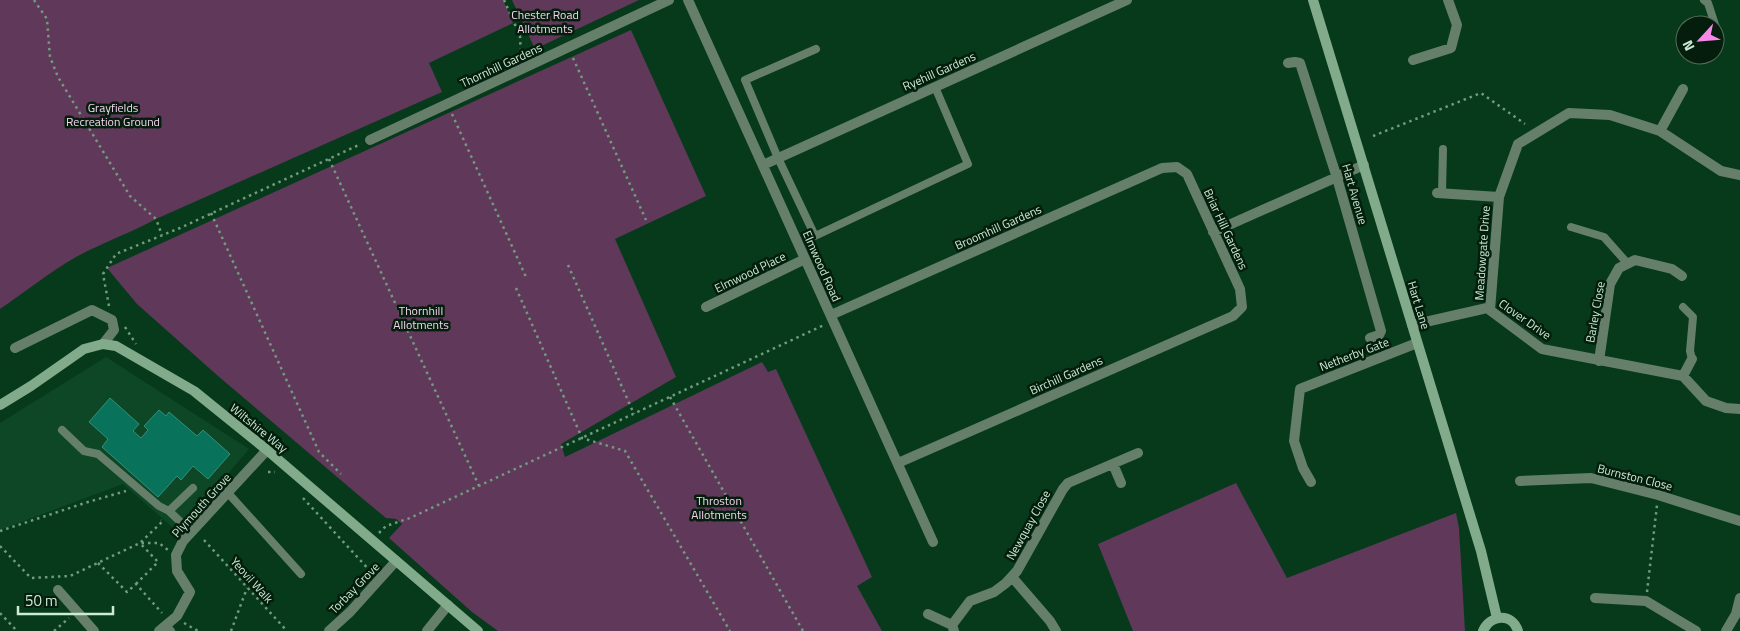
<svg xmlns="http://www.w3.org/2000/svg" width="1740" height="631" viewBox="0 0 1740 631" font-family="'Titillium Web',sans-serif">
<rect width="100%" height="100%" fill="#063a1b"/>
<path fill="#0d4725" d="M 106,357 L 249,449 L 178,532 L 123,484 L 0,530 L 0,423 Z"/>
<path fill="#60385a" d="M 0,0 L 503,0 L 513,23 L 429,63 L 442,92 L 156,219 C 130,233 102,243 76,257 C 50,272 25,292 0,309 Z
M 512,0 L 639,0 L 535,49 Z
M 631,30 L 706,196 L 615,239 L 676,377 L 561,444 L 565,457 L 762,362 L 768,372 L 776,369 L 872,577 L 857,586 L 882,631 L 498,631 L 472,612 L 389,538 L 402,524 L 396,519 L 386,518 L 363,499 L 218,376 L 137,304 L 107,268 Z
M 1236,483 L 1287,578 L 1456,513 L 1459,528 L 1465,631 L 1133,631 L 1098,544 Z"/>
<path fill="#08725b" stroke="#358f77" d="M 110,398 L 139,424 L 133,431 L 141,438 L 148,430 L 144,426 L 159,410 L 166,416 L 169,412 L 197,436 L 203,430 L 230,454 L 208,479 L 193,466 L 181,480 L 177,476 L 158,497 L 102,447 L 108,439 L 89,422 Z"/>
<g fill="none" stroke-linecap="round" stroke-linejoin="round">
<path stroke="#719a7e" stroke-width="2.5" stroke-dasharray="2.5 4" stroke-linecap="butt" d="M 34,0 L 47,19 L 50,57 L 58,77 L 130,196 L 156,219 L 162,235
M 504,0 L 520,36 L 521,57
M 573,58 L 646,220
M 452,114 L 526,277
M 1373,136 L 1481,93 L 1525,124
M 329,159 L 479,486
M 211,213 L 319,452 L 341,474
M 568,265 L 634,414
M 516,288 L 582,438 L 625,451 L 730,631
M 109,306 L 103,274 L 116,254 L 180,228 L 361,144
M 125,327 L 136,344
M 670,397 L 803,631
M 268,472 L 275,472
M 303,498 L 372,573
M 0,531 L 88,502 L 126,491
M 379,533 L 386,526 L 410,518 L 824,325
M 204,540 L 287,631
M 0,546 L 31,578 L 70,576 L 140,543 L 159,543 L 168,550
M 98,563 L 127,592 L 136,584 L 162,613
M 136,584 L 158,562 L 140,543 L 163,521 L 161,520
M 1647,592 L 1657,505
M 0,613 L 17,631
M 184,623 L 198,631
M 54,631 L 69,618
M 231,631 L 247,588"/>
<path stroke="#657f6b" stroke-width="8" d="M 1704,0 L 1708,3 L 1719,37
M 816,49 L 745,80 L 778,158 L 815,236 L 968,164 L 935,87
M 1442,193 L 1443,149
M 1571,227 L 1604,237 L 1628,264
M 1683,307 L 1693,317 L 1690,351 L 1692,359
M 62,430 L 84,451 L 98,454 L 159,506 L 169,511
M 228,493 L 301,574
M 191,532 L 169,511 L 193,488
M 166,625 L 171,631"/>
<path stroke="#657f6b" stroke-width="10" d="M 688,0 L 933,542
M 1413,60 L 1451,48 L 1457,25 L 1448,0
M 1288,63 L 1295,62 L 1300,63 L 1337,178 L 1381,331 L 1379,335 L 1370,338
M 1660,131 L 1683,89
M 370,140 L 669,0
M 763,165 L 1127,0
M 1437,193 L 1499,197
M 1213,232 L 1364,165
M 706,307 L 805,259
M 1490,310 L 1499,197 L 1518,144 L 1569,113 L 1610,115 L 1660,131 L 1721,171 L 1740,175
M 831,315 L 1162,168 L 1177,167 L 1187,174 L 1240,289 L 1242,307 L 1233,316 L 898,463
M 1412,325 L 1487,308 L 1542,349 L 1683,376 L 1706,401 L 1726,408 L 1740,409
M 15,348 L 92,310 L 112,320 L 114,330 L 103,344
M 1599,361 L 1610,284 L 1619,268 L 1635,260 L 1672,269 L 1682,276
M 1683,376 L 1692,359
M 1113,464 L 1121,483
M 1520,481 L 1591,478 L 1658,495 L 1740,521
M 1311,482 L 1303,468 L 1294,441 L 1300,389 L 1417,343
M 1012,577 L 1050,621 L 1056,631
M 58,590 L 94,631
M 1595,598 L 1646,601 L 1696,631
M 928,614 L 952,625
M 159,631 L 177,616 L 190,592 L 177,571 L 176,555 L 183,541 L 267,450
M 329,631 L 350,612 L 396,561
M 427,631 L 448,605
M 954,631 L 952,625 L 970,601 L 994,592 L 1006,583 L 1017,571 L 1063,489 L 1068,483 L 1138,453
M 1726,631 L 1736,614 L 1740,598"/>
<path stroke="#82ab8c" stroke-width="10" d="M 1313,0 L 1481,551 L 1497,618
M 0,405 L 31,386 L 84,349 L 103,344 L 116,346 L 194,391 L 267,450 L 478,631
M 1483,631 C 1490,615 1512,612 1518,631"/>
</g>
<g text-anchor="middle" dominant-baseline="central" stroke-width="5" stroke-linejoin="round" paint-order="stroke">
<g font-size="12" fill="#f6d5f0" stroke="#041d0c">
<text x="545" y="14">Chester Road<tspan x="545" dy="14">Allotments</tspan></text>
<text x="113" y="107">Grayfields<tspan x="113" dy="14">Recreation Ground</tspan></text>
<text x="421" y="310">Thornhill<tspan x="421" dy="14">Allotments</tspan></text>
<text x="719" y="500">Throston<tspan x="719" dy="14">Allotments</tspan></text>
</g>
<g font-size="12" fill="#cbebd2" stroke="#041d0c">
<text transform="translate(501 65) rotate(-25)">Thornhill Gardens</text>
<text transform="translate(939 71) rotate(-24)">Ryehill Gardens</text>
<text transform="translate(1355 194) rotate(74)">Hart Avenue</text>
<text transform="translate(998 227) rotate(-24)">Broomhill Gardens</text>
<text transform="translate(1226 229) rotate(65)">Briar Hill Gardens</text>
<text transform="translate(1482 253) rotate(-86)">Meadowgate Drive</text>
<text transform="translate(822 266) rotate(66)">Elmwood Road</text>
<text transform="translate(750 272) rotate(-26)">Elmwood Place</text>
<text transform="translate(1419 305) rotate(73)">Hart Lane</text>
<text transform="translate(1595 312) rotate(-80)">Barley Close</text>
<text transform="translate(1525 319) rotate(35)">Clover Drive</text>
<text transform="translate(1354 354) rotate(-21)">Netherby Gate</text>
<text transform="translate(1066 375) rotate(-24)">Birchill Gardens</text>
<text transform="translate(259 428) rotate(39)">Wiltshire Way</text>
<text transform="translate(1635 477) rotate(14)">Burnston Close</text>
<text transform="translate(201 505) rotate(-48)">Plymouth Grove</text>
<text transform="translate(1028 525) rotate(-61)">Newquay Close</text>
<text transform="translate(252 580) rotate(48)">Yeovil Walk</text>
<text transform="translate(354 588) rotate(-46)">Torbay Grove</text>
</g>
</g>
<g transform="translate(1700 40) rotate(244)"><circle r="24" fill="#041d0c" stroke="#546f5b"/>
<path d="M0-4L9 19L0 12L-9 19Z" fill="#f888ea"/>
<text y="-8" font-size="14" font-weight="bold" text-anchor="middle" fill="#cbebd2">N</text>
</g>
<path d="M18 606v8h95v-8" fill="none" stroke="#cbebd2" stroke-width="2.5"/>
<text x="25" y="606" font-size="15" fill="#cbebd2" stroke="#041d0c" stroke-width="4" paint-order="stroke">50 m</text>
</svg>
